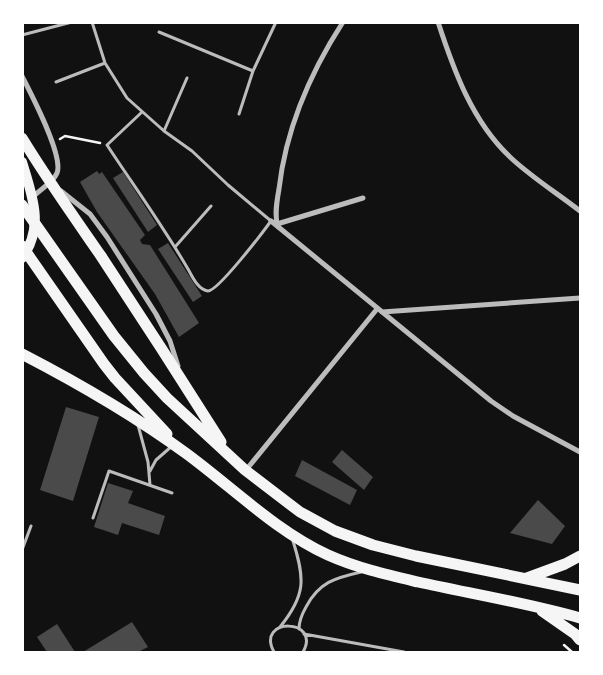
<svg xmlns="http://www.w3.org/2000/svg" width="603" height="675" viewBox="0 0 603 675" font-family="'Asap Condensed',sans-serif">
<rect width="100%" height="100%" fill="#111"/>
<path fill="#4a4a4a" d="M 97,171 L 99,174 L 102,172 L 145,235 L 140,240 L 142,244 L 150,245 L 199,323 L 179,337 L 155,294 L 97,212 L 80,182 Z
M 123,172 L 157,225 L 148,232 L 113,178 Z
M 168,243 L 202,296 L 193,302 L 158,249 Z
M 66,407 L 99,417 L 73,501 L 40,490 Z
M 342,450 L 373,477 L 364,490 L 332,462 Z
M 302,460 L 357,490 L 350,505 L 295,476 Z
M 108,483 L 133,491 L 128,503 L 165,516 L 159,535 L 122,523 L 118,535 L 94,527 Z
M 538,500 L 565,526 L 552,544 L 510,533 Z
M 132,622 L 148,647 L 138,652 L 83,652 Z
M 57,624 L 75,652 L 47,652 L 37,637 Z"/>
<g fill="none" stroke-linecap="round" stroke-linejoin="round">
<path stroke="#f5f5f5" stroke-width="2.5" d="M 60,139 L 65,136 L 100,143
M 564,645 L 572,652"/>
<path stroke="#bcbcbc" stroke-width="3" d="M 92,22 L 105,63 L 127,98 L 164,131 L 192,151 L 228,185 L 271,221 C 263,232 218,291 208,291 C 198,290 192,276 188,269 C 163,226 134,186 107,145 L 142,112
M 159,32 L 253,71
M 22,35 L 72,22
M 56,82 L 105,63
M 239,114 L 253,71 L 276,22
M 164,131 L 187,78
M 175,247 L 211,206
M 138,425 L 148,462 L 150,485
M 150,471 L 156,460 L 172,446
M 93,518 L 109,471 L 172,493
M 22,550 L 31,526
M 280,627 C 306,595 305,579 293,541
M 299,629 C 299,620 302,614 306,607 C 319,582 335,578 361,572
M 304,634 L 404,652
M 274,652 C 255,617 322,618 303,652"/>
<path stroke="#bcbcbc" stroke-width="5" d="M 438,22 C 454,71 472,121 510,157 C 531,177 557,193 580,211
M 22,76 C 31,94 64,156 57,173 C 53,183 40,189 33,197
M 61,191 L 90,214 L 107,237 L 156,314 L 170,341 L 178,366
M 271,221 L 491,401 L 513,416 L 580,452
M 277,224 L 363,198
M 278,227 C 274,216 277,200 279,189 C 286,128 310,73 343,22
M 382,312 L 580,298
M 246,470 L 377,309"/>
<path stroke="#f5f5f5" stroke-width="10" d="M 22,162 C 32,195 45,227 22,258"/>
<path stroke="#f5f5f5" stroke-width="11" d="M 22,138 C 47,179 74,217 101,256 C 142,318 182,380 221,442
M 22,205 L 114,336 L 144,373 L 167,398 L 245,470 L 300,512 L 335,531 L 373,545 L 416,556 L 580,590
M 22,246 L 104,364 L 115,378 L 167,434
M 22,354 C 80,384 135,416 187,454 C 233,488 276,531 328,555 C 357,568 388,575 418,582 C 473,594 527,603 580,618
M 527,578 L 565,564 L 580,556
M 542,611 L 575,634 L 580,640"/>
</g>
<rect width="603" height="675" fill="none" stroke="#ffffff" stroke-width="48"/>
</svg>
